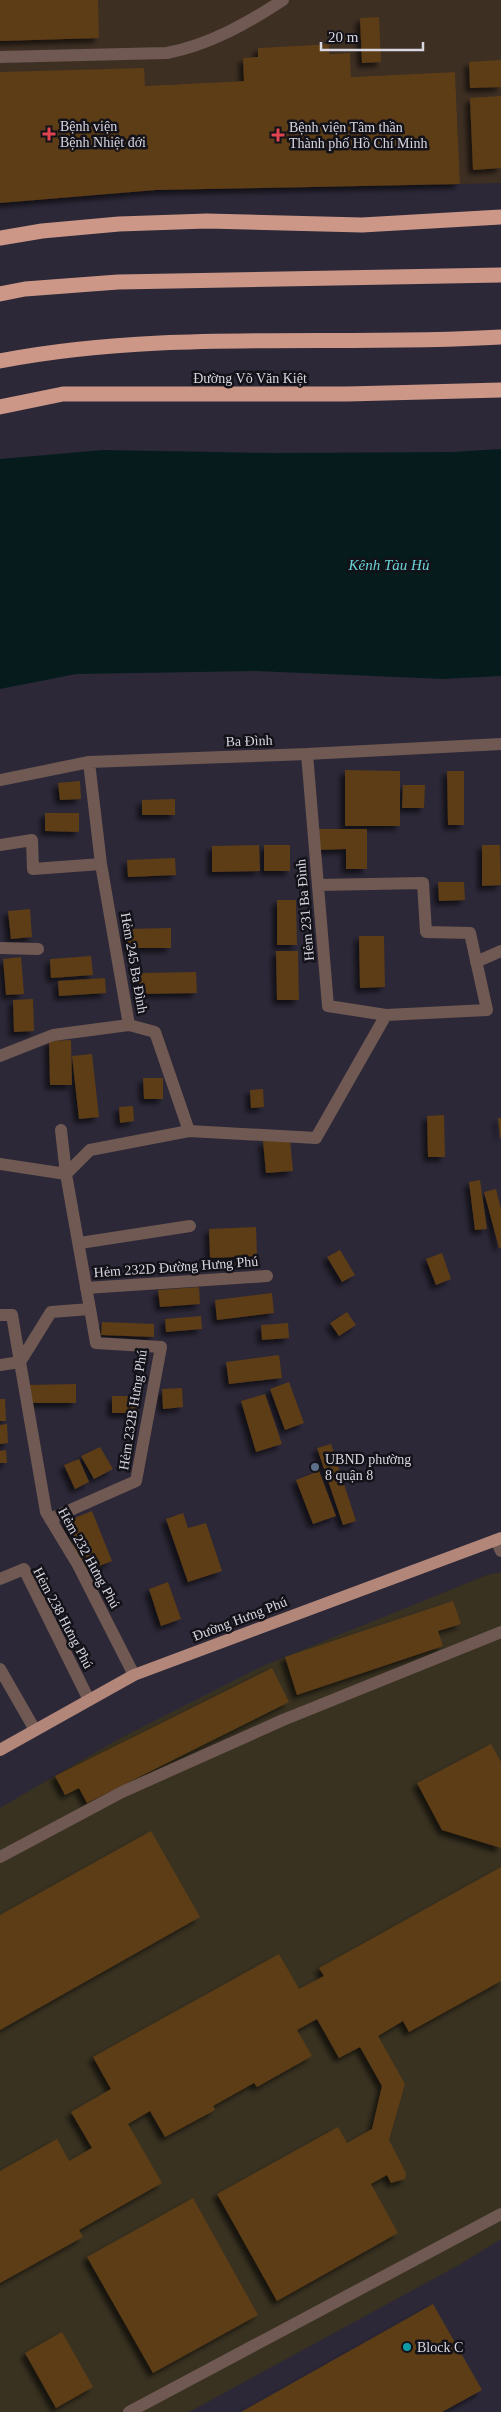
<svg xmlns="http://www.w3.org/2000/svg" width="501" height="2412" viewBox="0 0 501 2412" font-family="'Times New Roman',serif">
<defs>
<filter id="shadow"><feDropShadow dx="-4.5" dy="4.5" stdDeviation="2.5" flood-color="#0009"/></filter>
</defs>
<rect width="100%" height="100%" fill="#2c2838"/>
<path fill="#393221" d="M 501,1572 L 501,2239 L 459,2265 L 189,2412 L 0,2412 L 0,1808 L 115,1741 L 265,1665 L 487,1575 Z"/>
<path fill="#3e2f23" d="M 0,0 L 501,0 L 501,183 L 460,184 L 455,72 L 351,77 L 350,53 L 329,54 L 328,44 L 259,48 L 258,57 L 243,58 L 244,81 L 145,86 L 0,203 Z"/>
<path fill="#061c1c" d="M 501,449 L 501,676 L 444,679 L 256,671 L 76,674 L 0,689 L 0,459 L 103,450 L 273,453 L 452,452 Z"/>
<path fill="#5c3c17" filter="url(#shadow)" d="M 0,0 L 98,0 L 99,38 L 0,41 Z
M 379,17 L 381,62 L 362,63 L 360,18 Z
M 329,44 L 329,54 L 350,53 L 351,77 L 455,72 L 460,184 L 156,190 L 0,203 L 0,72 L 144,68 L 145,86 L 244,81 L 243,58 L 258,57 L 258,48 Z
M 501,60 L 501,87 L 470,88 L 469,62 Z
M 501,96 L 501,168 L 473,170 L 470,98 Z
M 345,770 L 400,771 L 400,826 L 345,826 Z
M 447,771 L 464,771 L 464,825 L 448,825 Z
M 80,781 L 81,799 L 60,800 L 58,783 Z
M 403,785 L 425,785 L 424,808 L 402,808 Z
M 175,799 L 175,815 L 142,815 L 142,800 Z
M 45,813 L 79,813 L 79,832 L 45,831 Z
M 318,829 L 367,829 L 367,869 L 346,869 L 346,849 L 319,850 Z
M 259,845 L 260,871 L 212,872 L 212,846 Z
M 264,845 L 290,845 L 290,871 L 264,871 Z
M 482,845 L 500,845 L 501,885 L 482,886 Z
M 175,858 L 176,875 L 128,877 L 127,860 Z
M 438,882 L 464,882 L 465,900 L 439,901 Z
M 277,900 L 296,900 L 297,945 L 277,945 Z
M 30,909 L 32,937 L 11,939 L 8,911 Z
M 171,928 L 171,948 L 128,948 L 127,929 Z
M 359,936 L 384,936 L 385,987 L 360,988 Z
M 276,951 L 298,951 L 299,1000 L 277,1000 Z
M 91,956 L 93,975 L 51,978 L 50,959 Z
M 21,957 L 24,994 L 6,995 L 3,959 Z
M 196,972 L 197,993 L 139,994 L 139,973 Z
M 105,978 L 106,993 L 59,996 L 58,981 Z
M 33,999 L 34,1031 L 14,1032 L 13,1000 Z
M 71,1040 L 72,1085 L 50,1085 L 49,1041 Z
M 92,1054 L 99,1117 L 79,1119 L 72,1056 Z
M 143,1078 L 163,1078 L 163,1099 L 144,1099 Z
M 263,1089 L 264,1107 L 251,1108 L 250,1090 Z
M 133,1106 L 134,1121 L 120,1123 L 119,1107 Z
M 444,1115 L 445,1157 L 428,1157 L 427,1116 Z
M 498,1118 L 501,1118 L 501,1138 L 500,1138 Z
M 290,1139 L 293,1171 L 266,1173 L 263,1141 Z
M 480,1180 L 487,1229 L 475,1230 L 469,1182 Z
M 496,1189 L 501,1209 L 501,1248 L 499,1248 L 484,1192 Z
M 256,1227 L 257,1256 L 210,1258 L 209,1229 Z
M 340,1250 L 355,1275 L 342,1282 L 327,1257 Z
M 442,1253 L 451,1279 L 436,1285 L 426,1259 Z
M 199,1287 L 200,1304 L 160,1307 L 158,1290 Z
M 272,1293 L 274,1313 L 217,1320 L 215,1300 Z
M 347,1312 L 356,1325 L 339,1336 L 330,1323 Z
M 201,1316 L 202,1329 L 166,1332 L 165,1319 Z
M 102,1322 L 154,1324 L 154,1337 L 101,1335 Z
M 288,1323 L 289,1338 L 262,1340 L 261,1325 Z
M 279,1355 L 282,1378 L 229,1384 L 226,1362 Z
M 289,1382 L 304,1423 L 285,1430 L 270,1389 Z
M 76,1384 L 76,1403 L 29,1403 L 28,1385 Z
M 182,1388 L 183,1407 L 163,1409 L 162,1389 Z
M 265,1394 L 282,1444 L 256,1452 L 241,1401 Z
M 112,1396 L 138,1396 L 138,1413 L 112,1413 Z
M 0,1399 L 5,1399 L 6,1421 L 0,1421 Z
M 7,1424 L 8,1443 L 0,1444 L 0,1425 Z
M 331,1444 L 356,1521 L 343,1525 L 317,1448 Z
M 100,1447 L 113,1469 L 94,1479 L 81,1456 Z
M 6,1450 L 7,1463 L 0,1463 L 0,1451 Z
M 79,1459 L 89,1482 L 75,1489 L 64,1465 Z
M 319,1471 L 336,1516 L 313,1524 L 296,1480 Z
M 92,1511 L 112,1561 L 84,1572 L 64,1522 Z
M 183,1513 L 188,1528 L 206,1523 L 222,1571 L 188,1582 L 166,1519 Z
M 168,1582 L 181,1619 L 161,1626 L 149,1589 Z
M 453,1601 L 461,1624 L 438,1631 L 443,1646 L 297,1695 L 285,1657 Z
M 272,1668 L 289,1702 L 87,1803 L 79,1788 L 65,1795 L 55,1776 Z
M 491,1744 L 501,1762 L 501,1848 L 442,1830 L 417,1783 Z
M 151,1831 L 200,1917 L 0,2030 L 0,1915 Z
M 501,1867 L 501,1981 L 409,2032 L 403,2021 L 378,2036 L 405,2084 L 389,2140 L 406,2173 L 405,2179 L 391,2183 L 387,2175 L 371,2184 L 398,2233 L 277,2301 L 217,2194 L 338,2127 L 347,2143 L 372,2129 L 382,2086 L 360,2047 L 339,2058 L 317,2019 L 297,2030 L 312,2056 L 257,2087 L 254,2083 L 213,2106 L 215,2110 L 165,2137 L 150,2111 L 128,2124 L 162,2183 L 79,2230 L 83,2237 L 0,2283 L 0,2171 L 57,2139 L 69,2161 L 92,2148 L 71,2112 L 111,2089 L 93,2057 L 279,1954 L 299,1989 L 324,1976 L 319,1968 Z
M 193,2198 L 258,2315 L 153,2373 L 87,2257 Z
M 433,2304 L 482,2390 L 442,2412 L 241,2412 Z
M 62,2332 L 93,2387 L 56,2408 L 25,2353 Z"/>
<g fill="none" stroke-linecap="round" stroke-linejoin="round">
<path stroke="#6f5952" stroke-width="12" d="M 0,57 L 167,53 C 209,45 248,23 283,0
M 307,754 L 328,1006 L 386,1015 L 487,1010 L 470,933 L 426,932 L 423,883 L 318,885
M 0,780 L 89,762 L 307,754 L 501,744
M 0,845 L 32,840 L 33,869 L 101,864
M 0,948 L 38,949
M 476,962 L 501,951
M 0,1056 L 53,1035 L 129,1025
M 61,1130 L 66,1174 L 90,1309 L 51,1312 L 20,1362 L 46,1512 L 78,1565 L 134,1675
M 189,1131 L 316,1138 L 386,1015
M 0,1164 L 66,1174 L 90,1150 L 189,1131 L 155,1032 L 129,1025 L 101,864 L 89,762
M 80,1243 L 190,1226
M 86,1288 L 267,1276
M 0,1315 L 12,1315 L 20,1362 L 0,1365
M 50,1519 L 136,1481 L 161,1347 L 96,1343 L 90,1309
M 496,1540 L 501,1551
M 0,1579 L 24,1569 L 89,1700
M 0,1669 L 35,1730
M 0,1857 L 122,1792 L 283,1720 L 501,1632
M 129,2412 L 501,2214"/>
<path stroke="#b28678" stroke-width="12" d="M 0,1750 L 134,1675 L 501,1538"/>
<path stroke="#cc9787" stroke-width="15" d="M 0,238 L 42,231 L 119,224 L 207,221 L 362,225 L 501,217
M 0,294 L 25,289 L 118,282 L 501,275
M 0,361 C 165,329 334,347 501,337
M 0,407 L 63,394 L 347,394 L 501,390"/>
</g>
<g fill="#e0444e" stroke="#141219" stroke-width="2">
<path d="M46.5 126.5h5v5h5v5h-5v5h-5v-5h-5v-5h5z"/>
<path d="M275.5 127.5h5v5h5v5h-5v5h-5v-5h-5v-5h5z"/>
</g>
<circle fill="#5c6f8a" stroke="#141219" stroke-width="2" cx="315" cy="1467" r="5"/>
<circle fill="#0f9aa8" stroke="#141219" stroke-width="2" cx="407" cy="2347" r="5"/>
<g text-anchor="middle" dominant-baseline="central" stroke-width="5" stroke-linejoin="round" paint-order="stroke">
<g font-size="14" fill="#d8d6e0" stroke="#141219" text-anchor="start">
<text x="60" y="126">Bệnh viện<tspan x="60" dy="16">Bệnh Nhiệt đới</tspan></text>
<text x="289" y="127">Bệnh viện Tâm thần<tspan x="289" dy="16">Thành phố Hồ Chí Minh</tspan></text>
<text x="325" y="1459">UBND phường<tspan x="325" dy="16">8 quận 8</tspan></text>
<text x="417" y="2347">Block C</text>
</g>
<g font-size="14" fill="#d8d6e0" stroke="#141219">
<text x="250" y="378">Đường Võ Văn Kiệt</text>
<text transform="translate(249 741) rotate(-2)">Ba Đình</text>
<text transform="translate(305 910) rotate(-95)">Hẻm 231 Ba Đình</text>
<text transform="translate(134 963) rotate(80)">Hẻm 245 Ba Đình</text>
<text transform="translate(176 1267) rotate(-4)">Hẻm 232D Đường Hưng Phú</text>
<text transform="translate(133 1410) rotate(-81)">Hẻm 232B Hưng Phú</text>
<text transform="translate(89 1558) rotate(61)">Hẻm 232 Hưng Phú</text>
<text transform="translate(63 1618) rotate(62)">Hẻm 238 Hưng Phú</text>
<text transform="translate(240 1619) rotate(-21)">Đường Hưng Phú</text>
</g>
<g font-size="15" font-style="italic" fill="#69d4d7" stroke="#141219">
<text x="389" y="565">Kênh Tàu Hủ</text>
</g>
</g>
<path d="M321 42v8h102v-8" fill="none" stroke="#d8d6e0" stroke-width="2.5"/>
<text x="328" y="42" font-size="15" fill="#d8d6e0" stroke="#141219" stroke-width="4" paint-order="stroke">20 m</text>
</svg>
